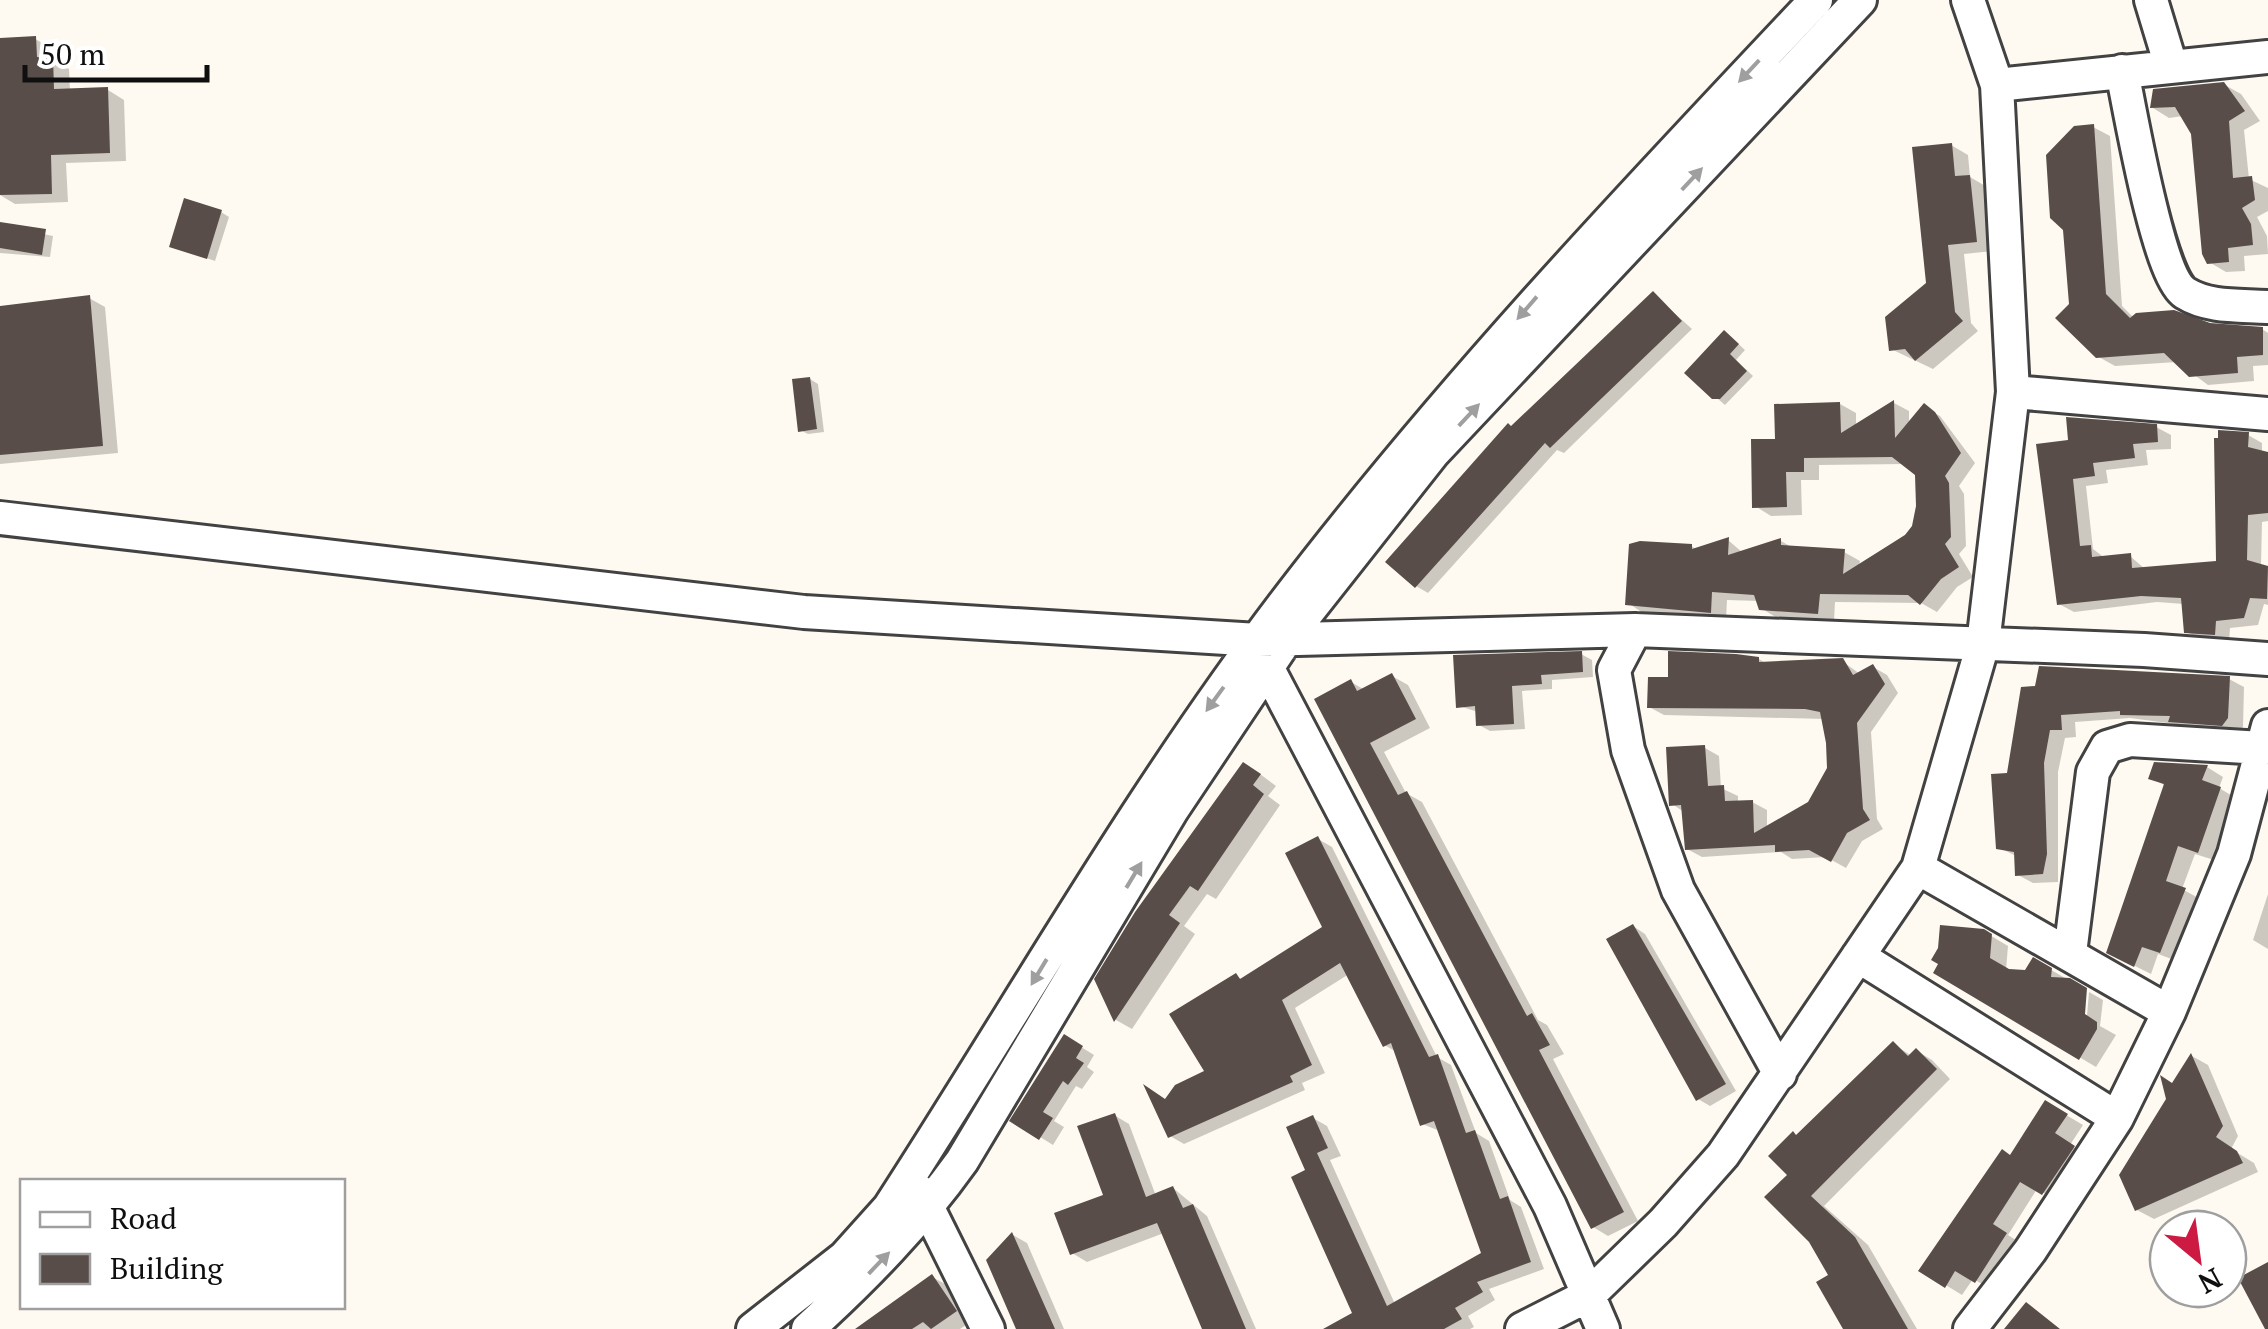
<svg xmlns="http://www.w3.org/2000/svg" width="2268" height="1329" viewBox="0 0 2268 1329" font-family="'PT Serif',serif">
<rect width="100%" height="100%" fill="#fffaf1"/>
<path fill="#0003" d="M 35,39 L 52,48 L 52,59 L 69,69 L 70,91 L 108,90 L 124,100 L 126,161 L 66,163 L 68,202 L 15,204 L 0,195 L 0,40 Z
M 2223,84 L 2241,94 L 2260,121 L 2244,130 L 2249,179 L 2268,188 L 2268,211 L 2257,217 L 2267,236 L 2268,254 L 2244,256 L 2245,271 L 2226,272 L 2209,262 L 2194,134 L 2183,116 L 2169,118 L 2153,108 L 2155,91 Z
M 2093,127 L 2110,136 L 2122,306 L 2134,318 L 2262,329 L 2268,333 L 2268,365 L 2253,366 L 2254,381 L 2208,385 L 2177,362 L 2115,366 L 2097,356 L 2071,305 Z
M 1951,145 L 1968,155 L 1970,177 L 1987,187 L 1993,251 L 1964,254 L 1971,323 L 1978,331 L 1933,369 L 1891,349 L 1928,284 Z
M 221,212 L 229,217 L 215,261 L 172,246 Z
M 0,225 L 53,236 L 50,257 L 0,253 Z
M 1653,294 L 1692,329 L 1564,453 L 1557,450 L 1428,593 L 1416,586 L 1512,429 Z
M 89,298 L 105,307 L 118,453 L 0,464 L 0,308 Z
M 1732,338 L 1745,350 L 1736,360 L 1753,376 L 1725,405 L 1688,373 Z
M 810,379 L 818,384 L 824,432 L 808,434 L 800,430 Z
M 1894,403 L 1909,411 L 1909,424 L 1924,407 L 1940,416 L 1975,463 L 1959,486 L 1964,494 L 1966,546 L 1959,554 L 1973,577 L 1957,587 L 1937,612 L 1921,603 L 1835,602 L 1834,621 L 1777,618 L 1761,608 L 1759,601 L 1727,600 L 1726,620 L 1643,613 L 1628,603 L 1691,546 L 1698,550 L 1728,540 L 1743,553 L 1781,541 L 1795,549 L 1844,552 L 1860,561 L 1859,566 L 1915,528 L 1918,474 L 1906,464 L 1819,465 L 1819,480 L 1801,480 L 1802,515 L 1771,516 L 1755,506 L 1778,441 L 1840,404 L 1856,413 L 1856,427 Z
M 2156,427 L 2171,435 L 2171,449 L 2146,450 L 2148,465 L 2106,470 L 2108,483 L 2086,486 L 2093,549 L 2105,558 L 2130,556 L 2145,569 L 2219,563 L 2248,435 L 2262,443 L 2262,453 L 2268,454 L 2268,521 L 2262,522 L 2261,565 L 2268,569 L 2268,605 L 2264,604 L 2258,625 L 2230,628 L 2229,642 L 2200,640 L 2186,631 L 2184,604 L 2157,602 L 2074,612 L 2059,604 L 2039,446 Z
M 1581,654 L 1592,660 L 1593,677 L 1552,680 L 1552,689 L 1522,691 L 1525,729 L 1490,731 L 1479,725 L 1478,712 L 1459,706 Z
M 1759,659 L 1767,664 L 1842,661 L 1860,674 L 1873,667 L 1887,675 L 1898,693 L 1871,732 L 1877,819 L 1883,829 L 1862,841 L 1846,868 L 1826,857 L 1792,859 L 1781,852 L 1702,857 L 1687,849 L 1684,812 L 1672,804 L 1705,748 L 1719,756 L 1721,788 L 1738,796 L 1738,803 L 1752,802 L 1767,810 L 1767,829 L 1810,804 L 1830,768 L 1824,719 L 1664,715 L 1649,707 L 1670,680 Z
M 1392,676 L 1408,685 L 1430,728 L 1384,752 L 1406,793 L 1422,802 L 1538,1020 L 1547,1025 L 1564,1054 L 1553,1059 L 1638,1221 L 1608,1236 L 1593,1227 L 1317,700 L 1351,682 L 1365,690 Z
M 2229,679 L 2244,687 L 2243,727 L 2237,733 L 2186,730 L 2175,724 L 2130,718 L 2075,722 L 2076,737 L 2065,738 L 2058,772 L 2058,882 L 2033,883 L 2018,875 L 2016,856 L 1998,847 L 2023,690 Z
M 2207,767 L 2223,777 L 2219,788 L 2236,798 L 2214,860 L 2195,854 L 2182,889 L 2202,900 L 2177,961 L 2158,954 L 2151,974 L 2125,961 L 2166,786 L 2151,778 Z
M 1260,774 L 1276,786 L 1268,796 L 1280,805 L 1216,899 L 1207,894 L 1184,926 L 1195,934 L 1132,1029 L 1116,1020 L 1097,979 Z
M 1318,839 L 1332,847 L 1437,1057 L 1451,1065 L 1476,1133 L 1489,1141 L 1510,1200 L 1521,1207 L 1544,1269 L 1489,1289 L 1495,1300 L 1468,1316 L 1474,1327 L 1470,1329 L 1328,1329 L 1355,1314 L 1309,1172 L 1313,1118 L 1327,1126 L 1341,1156 L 1330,1160 L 1395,1304 L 1484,1254 L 1440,1131 L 1422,1124 L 1397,1052 L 1384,1045 L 1349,974 L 1295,1008 L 1325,1073 L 1302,1083 L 1305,1090 L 1184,1144 L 1170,1136 L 1167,1101 L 1208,1072 L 1236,976 L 1243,980 L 1326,928 Z
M 2268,894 L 2268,949 L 2253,940 Z
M 1633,926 L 1645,934 L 1736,1091 L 1710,1106 L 1698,1099 Z
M 1983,931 L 2008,946 L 2006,970 L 2026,973 L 2034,960 L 2084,989 L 2081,1026 L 2086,1027 L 2089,992 L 2103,1000 L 2100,1026 L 2116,1035 L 2096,1067 L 1936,972 Z
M 1065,1037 L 1094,1055 L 1087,1067 L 1094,1072 L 1082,1089 L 1076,1086 L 1054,1121 L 1064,1127 L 1053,1145 L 1013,1120 Z
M 1893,1044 L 1912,1056 L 1917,1051 L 1932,1060 L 1950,1079 L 1824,1206 L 1868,1245 L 1917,1329 L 1846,1329 L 1832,1276 L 1790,1175 L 1798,1137 Z
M 2192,1056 L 2208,1065 L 2238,1136 L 2231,1149 L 2254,1163 L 2258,1172 L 2154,1219 L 2137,1210 L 2174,1086 Z
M 2046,1103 L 2083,1125 L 2070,1145 L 2090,1157 L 2059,1202 L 2037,1189 L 2008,1235 L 2022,1244 L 1993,1290 L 1973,1279 L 1962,1295 L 1921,1270 L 2011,1158 Z
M 1114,1115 L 1129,1124 L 1156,1196 L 1173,1188 L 1207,1216 L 1256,1329 L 1205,1329 L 1164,1233 L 1087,1262 L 1072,1253 L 1106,1196 Z
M 1013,1235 L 1027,1243 L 1064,1329 L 1019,1329 Z
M 932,1277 L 949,1286 L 972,1321 L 960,1329 L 860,1329 Z"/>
<path fill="#594d4a" d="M 36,36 L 37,57 L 53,57 L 54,89 L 108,87 L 110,153 L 51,155 L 52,194 L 0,195 L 0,38 Z
M 2224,82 L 2245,111 L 2229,121 L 2233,178 L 2252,176 L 2255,200 L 2242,208 L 2251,224 L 2253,245 L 2228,248 L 2229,262 L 2207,264 L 2202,254 L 2191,134 L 2175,107 L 2150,108 L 2153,89 Z
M 2094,124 L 2106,294 L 2130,318 L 2136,313 L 2174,310 L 2210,323 L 2263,327 L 2263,355 L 2237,357 L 2238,373 L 2189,377 L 2164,353 L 2096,358 L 2055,318 L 2069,304 L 2063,230 L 2050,218 L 2046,155 L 2074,126 Z
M 1952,143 L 1955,176 L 1970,175 L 1977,242 L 1948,245 L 1955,312 L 1963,321 L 1915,361 L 1905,349 L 1889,351 L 1885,317 L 1926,283 L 1912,147 Z
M 184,198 L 222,210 L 207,259 L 169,247 Z
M 0,222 L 46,229 L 42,255 L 0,248 Z
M 1653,291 L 1682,321 L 1550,448 L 1545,443 L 1415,588 L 1385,562 L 1508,423 L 1511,426 Z
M 90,295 L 103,446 L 0,455 L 0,306 Z
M 1724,330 L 1739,344 L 1730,354 L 1747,371 L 1720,399 L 1712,399 L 1684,373 Z
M 810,377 L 817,429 L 798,432 L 792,379 Z
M 1894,400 L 1895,438 L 1924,403 L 1935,412 L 1961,453 L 1945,476 L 1949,483 L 1951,537 L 1945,544 L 1959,567 L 1941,579 L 1920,605 L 1908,595 L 1820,594 L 1818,614 L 1759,610 L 1754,595 L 1712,592 L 1711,613 L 1625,605 L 1629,544 L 1640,541 L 1692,544 L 1692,549 L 1729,537 L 1728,555 L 1781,538 L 1781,545 L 1845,549 L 1843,574 L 1905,535 L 1912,526 L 1916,506 L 1915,475 L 1892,457 L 1804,458 L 1804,472 L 1786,472 L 1787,507 L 1752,508 L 1751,439 L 1775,439 L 1774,404 L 1840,402 L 1841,433 Z
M 2066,417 L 2157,424 L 2158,442 L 2133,444 L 2135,458 L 2093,463 L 2095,476 L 2073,479 L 2080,546 L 2091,545 L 2092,557 L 2131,553 L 2132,568 L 2216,561 L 2214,438 L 2218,438 L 2218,430 L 2249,432 L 2248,447 L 2268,452 L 2268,513 L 2248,515 L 2247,560 L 2268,566 L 2267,599 L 2250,598 L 2244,618 L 2216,621 L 2215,635 L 2184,633 L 2181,598 L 2141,596 L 2057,605 L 2036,444 L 2068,440 Z
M 1582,651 L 1583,672 L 1541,675 L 1542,684 L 1512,686 L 1514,724 L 1476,726 L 1475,706 L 1456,708 L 1453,655 Z
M 1668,651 L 1736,654 L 1759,657 L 1759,662 L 1843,658 L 1853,675 L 1873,664 L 1885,684 L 1857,723 L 1863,809 L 1870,820 L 1847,833 L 1831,862 L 1809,850 L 1775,852 L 1775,845 L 1685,850 L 1681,805 L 1669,806 L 1666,747 L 1705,745 L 1708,786 L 1724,785 L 1725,801 L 1753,800 L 1754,833 L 1808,802 L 1827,768 L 1826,743 L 1820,712 L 1805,709 L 1647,708 L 1648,677 L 1668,677 Z
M 2039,666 L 2230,676 L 2228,718 L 2222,726 L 2168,722 L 2170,716 L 2120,715 L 2120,711 L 2061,715 L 2062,730 L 2050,730 L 2044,763 L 2047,854 L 2043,874 L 2015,876 L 2014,852 L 1996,849 L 1991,774 L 2007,773 L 2021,687 L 2035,686 Z
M 1392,673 L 1416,719 L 1370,743 L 1398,795 L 1407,791 L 1527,1016 L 1532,1013 L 1550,1045 L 1539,1050 L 1624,1212 L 1591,1229 L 1314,699 L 1351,679 L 1357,691 Z
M 1243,762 L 1261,774 L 1253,785 L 1264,794 L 1198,891 L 1190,886 L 1169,915 L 1180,923 L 1114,1022 L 1094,979 L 1135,912 Z
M 2154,762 L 2208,765 L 2202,780 L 2221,787 L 2198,853 L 2178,846 L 2166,881 L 2186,888 L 2160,953 L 2142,947 L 2134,967 L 2106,953 L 2164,784 L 2148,779 Z
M 1318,836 L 1429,1057 L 1438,1054 L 1466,1133 L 1475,1130 L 1500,1199 L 1508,1196 L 1531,1262 L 1477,1282 L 1483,1292 L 1455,1308 L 1462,1319 L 1444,1329 L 1323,1329 L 1352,1313 L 1291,1177 L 1305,1170 L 1286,1127 L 1313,1115 L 1328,1148 L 1317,1153 L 1387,1306 L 1481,1253 L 1434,1121 L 1420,1126 L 1391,1043 L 1383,1047 L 1340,963 L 1282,1000 L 1312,1065 L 1290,1076 L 1293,1082 L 1168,1138 L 1143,1084 L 1165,1099 L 1175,1085 L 1204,1071 L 1169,1014 L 1236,973 L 1240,979 L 1322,927 L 1285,853 Z
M 1633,924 L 1726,1084 L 1696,1101 L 1606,939 Z
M 1940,925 L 1984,929 L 1992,934 L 1990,958 L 2009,969 L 2025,970 L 2033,957 L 2052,968 L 2051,977 L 2070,978 L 2087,988 L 2085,1014 L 2097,1022 L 2097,1029 L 2079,1060 L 1933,973 L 1938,964 L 1931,960 L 1938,948 Z
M 1064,1034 L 1083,1046 L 1076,1058 L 1084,1063 L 1068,1085 L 1063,1081 L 1043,1112 L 1053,1118 L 1039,1140 L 1009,1121 Z
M 1893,1041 L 1908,1056 L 1916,1048 L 1937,1069 L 1811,1196 L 1855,1237 L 1908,1329 L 1843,1329 L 1816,1282 L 1828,1275 L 1809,1242 L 1764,1197 L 1787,1175 L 1768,1156 L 1793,1131 L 1796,1135 Z
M 2191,1053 L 2223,1126 L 2216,1137 L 2237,1151 L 2243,1163 L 2135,1211 L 2119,1175 L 2166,1099 L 2160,1075 L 2172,1083 Z
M 2045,1100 L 2068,1114 L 2055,1133 L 2075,1146 L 2042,1195 L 2020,1182 L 1993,1224 L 2007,1233 L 1975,1283 L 1955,1271 L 1945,1288 L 1918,1271 L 2002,1149 L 2010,1155 Z
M 1115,1113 L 1146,1197 L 1173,1186 L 1183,1208 L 1193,1204 L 1246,1329 L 1202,1329 L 1157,1223 L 1070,1255 L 1054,1213 L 1103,1195 L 1077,1126 Z
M 1012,1232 L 1055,1329 L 1016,1329 L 986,1260 Z
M 2268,1262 L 2268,1329 L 2265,1329 L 2238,1278 Z
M 932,1274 L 957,1311 L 931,1329 L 923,1322 L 912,1329 L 855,1329 Z
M 2026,1302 L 2060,1329 L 2004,1329 Z"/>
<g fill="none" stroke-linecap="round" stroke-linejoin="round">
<g stroke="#424242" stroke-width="38">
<path id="minor" d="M 2151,0 L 2171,66
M 2122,71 C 2130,110 2158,276 2185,293 C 2209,308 2240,305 2268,307
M 1997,85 L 2268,57
M 2013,392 L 2268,414
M 0,518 L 804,612 L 1258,640 L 1635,630 L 2144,650 L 2268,659
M 1635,630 L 1614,670 L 1628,750 L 1678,890 L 1780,1074
M 1267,667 L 1550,1206 L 1603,1329
M 1918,868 L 2169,1012
M 2070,953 L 2093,772 L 2107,747 L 2130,740 L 2262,748
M 1858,956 L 2117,1118
M 920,1192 L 988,1329
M 753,1329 L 845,1257 L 889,1208 C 1020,1006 1138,796 1284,604 C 1447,390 1631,196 1816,0
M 808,1329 C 865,1277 917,1224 962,1161 L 1172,810 L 1287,638 L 1433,453 L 1860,0
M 1522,1329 L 1589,1295 L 1663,1223 L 1723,1155 L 1918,868 L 1983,644 L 2013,392 L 1997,85 L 1968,0
M 1970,1329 L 2030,1251 L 2117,1118 L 2169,1012 L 2234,854 L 2268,726"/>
</g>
<use href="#minor" stroke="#fff" stroke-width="32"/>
</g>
<defs><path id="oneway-solid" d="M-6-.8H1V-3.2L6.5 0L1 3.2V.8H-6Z" transform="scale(2.5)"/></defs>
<g fill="#9f9f9f">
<use href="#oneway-solid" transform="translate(1749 71) rotate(133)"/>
<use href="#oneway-solid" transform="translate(1692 179) rotate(-47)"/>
<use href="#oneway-solid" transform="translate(1527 308) rotate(131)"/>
<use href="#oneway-solid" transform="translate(1469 415) rotate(-47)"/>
<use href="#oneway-solid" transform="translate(1215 699) rotate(126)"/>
<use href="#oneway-solid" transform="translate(1134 875) rotate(-59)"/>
<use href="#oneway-solid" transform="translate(1039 972) rotate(121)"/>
<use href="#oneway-solid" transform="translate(879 1263) rotate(-46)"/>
</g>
<rect x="20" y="1179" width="325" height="130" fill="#ffffff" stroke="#9f9f9f" stroke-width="2.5"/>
<rect x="40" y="1212" width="50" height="15" fill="#ffffff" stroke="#9f9f9f" stroke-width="2.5"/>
<text x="110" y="1229" font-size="30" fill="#0f0f0f">Road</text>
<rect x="40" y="1254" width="50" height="30" fill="#594d4a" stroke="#9f9f9f" stroke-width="2.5"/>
<text x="110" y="1279" font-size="30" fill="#0f0f0f">Building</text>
<g transform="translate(2198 1259) rotate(151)"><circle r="48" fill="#ffffff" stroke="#9f9f9f" stroke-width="2.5"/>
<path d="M0-8L18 38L0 25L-18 38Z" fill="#cc1a42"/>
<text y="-15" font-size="28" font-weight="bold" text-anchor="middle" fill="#0f0f0f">N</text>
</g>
<path d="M25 65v15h182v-15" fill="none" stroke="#0f0f0f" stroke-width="5"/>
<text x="40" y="65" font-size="30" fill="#0f0f0f" stroke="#ffffff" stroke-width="8" paint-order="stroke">50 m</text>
</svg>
